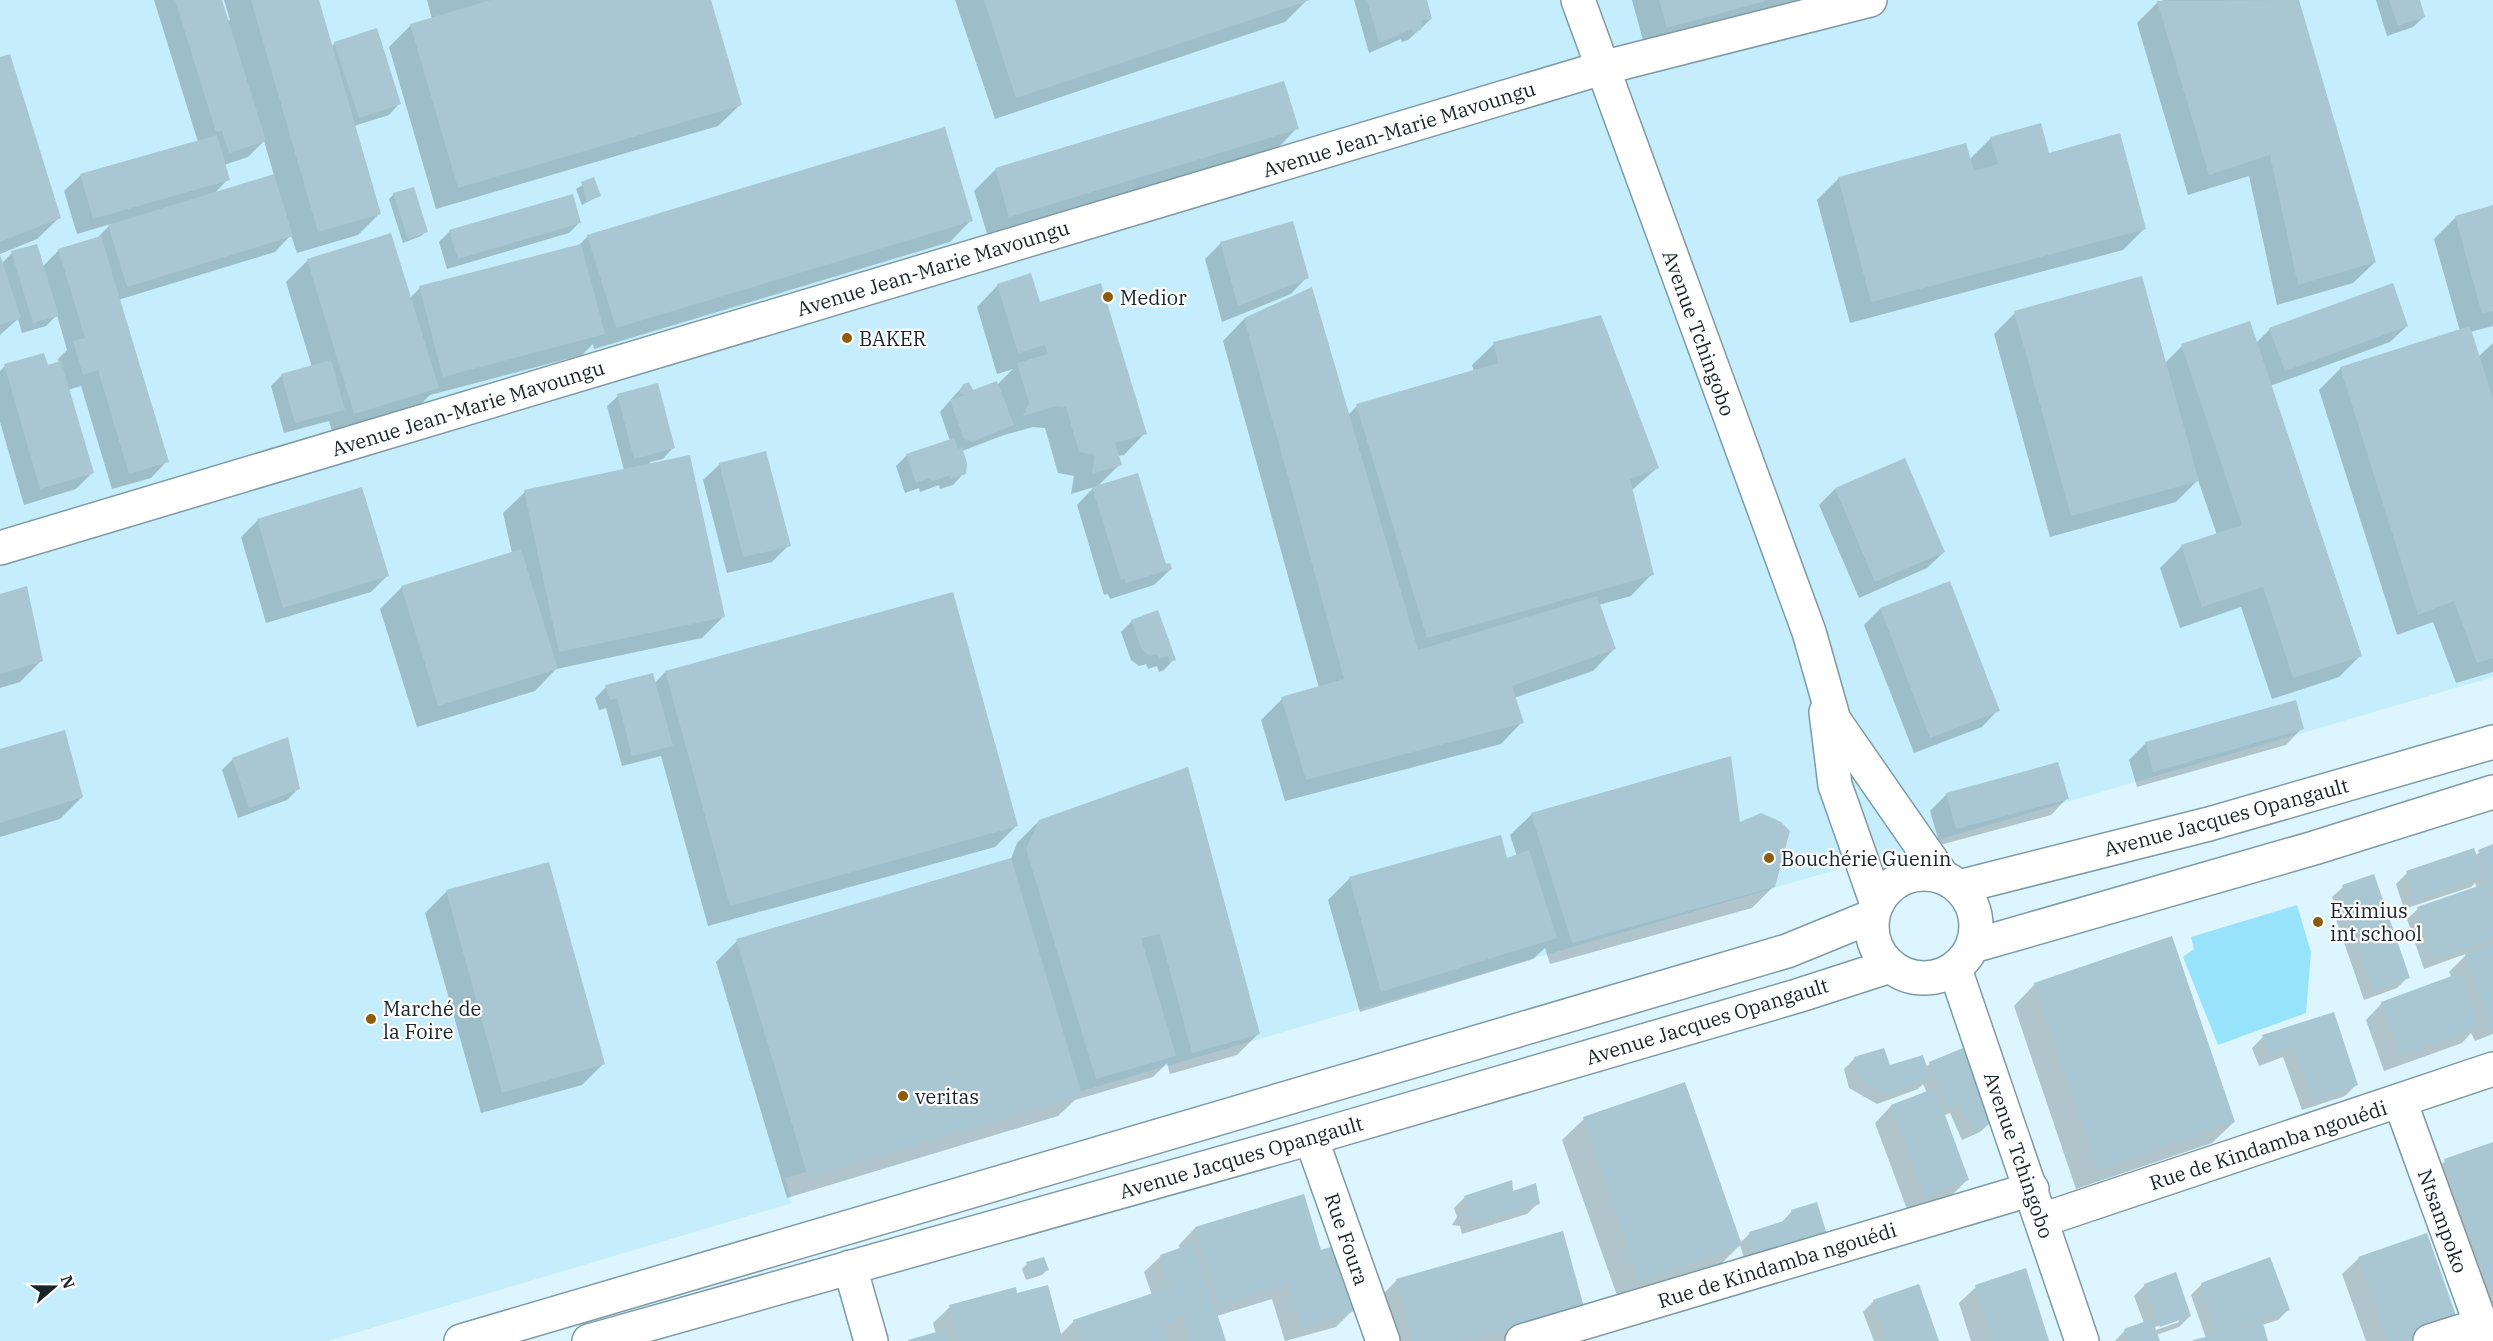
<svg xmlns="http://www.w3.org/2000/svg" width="2493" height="1341" viewBox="0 0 2493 1341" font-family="'IBM Plex Serif',serif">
<rect width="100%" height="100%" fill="#dcf5fe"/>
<path fill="#c5edfb" d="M 0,0 L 2493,0 L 2493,677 L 785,1178 L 792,1203 L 328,1341 L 0,1341 Z"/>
<path fill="#98e3fc" d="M 2297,905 L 2311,952 L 2306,1013 L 2218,1045 L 2183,957 L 2194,949 L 2191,937 Z"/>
<path fill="#0003" fill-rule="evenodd" d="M 154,0 L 221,0 L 227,21 L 230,20 L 224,0 L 317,0 L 331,47 L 335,43 L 399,104 L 389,115 L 354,126 L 379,214 L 358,235 L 297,253 L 291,235 L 275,252 L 118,300 L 167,461 L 151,478 L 112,489 L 81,386 L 68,390 L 92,473 L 76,489 L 24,505 L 0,422 L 0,371 L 5,366 L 47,367 L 59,364 L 58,359 L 67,350 L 57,315 L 46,326 L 22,333 L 18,319 L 0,335 L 0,258 L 2,263 L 12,253 L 42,267 L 59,250 L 97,238 L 111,224 L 77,234 L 64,191 L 81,175 L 198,142 ZM 264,141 L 274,175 L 214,194 L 228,179 L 224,165 L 248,157 Z
M 427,0 L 709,0 L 740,105 L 718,126 L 436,209 L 389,47 L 411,25 L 432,19 Z
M 955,0 L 1307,0 L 1285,22 L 995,119 Z
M 1354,0 L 1426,0 L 1431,19 L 1408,40 L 1402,42 L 1401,39 L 1369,53 Z
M 1632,0 L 1821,0 L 1645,48 Z
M 2164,0 L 2297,0 L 2375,262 L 2353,283 L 2277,305 L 2249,176 L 2188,195 L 2137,23 L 2158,2 Z
M 2376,0 L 2418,0 L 2424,17 L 2413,27 L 2387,36 Z
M 0,59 L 59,218 L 37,239 L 0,254 Z
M 1297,128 L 1276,150 L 988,237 L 974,191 L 996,169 Z
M 1991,138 L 2048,155 L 2145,228 L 2123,250 L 1850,323 L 1817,200 L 1839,178 L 1969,160 Z
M 593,179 L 599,196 L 582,205 L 576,189 Z
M 394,194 L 426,231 L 421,236 L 403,243 L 389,199 Z
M 2493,207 L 2493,326 L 2470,332 L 2478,357 L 2493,343 L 2493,672 L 2456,683 L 2433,622 L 2397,635 L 2319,390 L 2341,368 L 2460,331 L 2434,239 L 2456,217 Z
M 971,220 L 950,242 L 594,349 L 593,344 L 582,355 L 430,395 L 416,409 L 333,434 L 329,421 L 284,433 L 271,386 L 282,375 L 312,367 L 286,282 L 308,260 L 410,298 L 420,288 L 578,246 L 588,236 Z
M 579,223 L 569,233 L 447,269 L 439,242 L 450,231 Z
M 1221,243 L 1307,277 L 1291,294 L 1222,322 L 1205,259 Z
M 998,285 L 1039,304 L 1145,433 L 1124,455 L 1118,456 L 1120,464 L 1097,487 L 1171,569 L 1154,585 L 1110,599 L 1108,594 L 1104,595 L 1077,505 L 1094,487 L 1071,494 L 1074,476 L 1058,473 L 1045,428 L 1033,427 L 1004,435 L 962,451 L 964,473 L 953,485 L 940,489 L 939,485 L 920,492 L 919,488 L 905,493 L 896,466 L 907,455 L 950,441 L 940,412 L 953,397 L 964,385 L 972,392 L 997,385 L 1013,369 L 997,374 L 977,307 Z
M 2015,313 L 2165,363 L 2182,346 L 2256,343 L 2270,329 L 2407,326 L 2390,342 L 2270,386 L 2361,655 L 2339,677 L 2272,699 L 2241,607 L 2180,628 L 2160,568 L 2182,546 L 2217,535 L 2198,480 L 2176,502 L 2050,537 L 1994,334 Z
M 1244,319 L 1348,415 L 1357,406 L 1474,372 L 1472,365 L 1494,344 L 1658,467 L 1631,491 L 1652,574 L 1631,596 L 1598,605 L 1614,649 L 1593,671 L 1514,698 L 1522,722 L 1501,744 L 1285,801 L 1261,720 L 1282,699 L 1319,688 L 1223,341 Z
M 618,396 L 673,448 L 663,459 L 650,462 L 651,465 L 723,617 L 702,638 L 556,669 L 535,691 L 417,727 L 380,609 L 402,587 L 512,553 L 503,513 L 525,492 L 624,470 L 607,406 Z
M 720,464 L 789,545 L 772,562 L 727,573 L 703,480 Z
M 361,489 L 387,576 L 371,592 L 266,623 L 241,537 L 257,521 Z
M 1835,489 L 1944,552 L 1927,568 L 1859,598 L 1819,505 Z
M 1949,583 L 1998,710 L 1982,727 L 1914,753 L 1864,625 L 1880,609 Z
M 0,595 L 41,661 L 20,682 L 0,688 Z
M 1132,621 L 1174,659 L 1164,670 L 1159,672 L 1157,666 L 1148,669 L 1146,664 L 1139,666 L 1131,660 L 1121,632 Z
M 665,672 L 1016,826 L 995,847 L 708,926 L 661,756 L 622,766 L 606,708 L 599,710 L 595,698 L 606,687 L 655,683 Z
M 2295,701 L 2302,728 L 2286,745 L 2137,787 L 2129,760 L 2145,744 Z
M 0,750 L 82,797 L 60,819 L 0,837 Z
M 233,759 L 298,789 L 287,800 L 238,818 L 222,770 Z
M 1186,769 L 1258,1034 L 1237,1055 L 1170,1074 L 1167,1063 L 1153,1077 L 1075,1100 L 1058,1116 L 787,1198 L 716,962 L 737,941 L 1011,859 L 1017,843 L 1039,821 Z
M 1947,794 L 2067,798 L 2051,815 L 1940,845 L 1930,811 Z
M 1532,814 L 1739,824 L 1774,886 L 1752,908 L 1550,964 L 1545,948 L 1533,959 L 1360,1012 L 1328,900 L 1349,879 L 1500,837 L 1506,860 L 1517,856 L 1510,835 Z
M 2493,846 L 2493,1034 L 2475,1041 L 2471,1033 L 2462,1043 L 2384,1071 L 2366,1020 L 2382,1003 L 2452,978 L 2449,972 L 2468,953 L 2424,969 L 2407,919 L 2418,909 L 2477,888 L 2475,883 L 2471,887 L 2404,909 L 2396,884 L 2407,873 L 2475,855 Z
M 2343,887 L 2408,977 L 2397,988 L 2364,1000 L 2331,905 L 2334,902 L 2332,897 Z
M 447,891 L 603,1064 L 582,1085 L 481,1113 L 425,913 Z
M 2035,984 L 2234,1122 L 2212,1143 L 2076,1189 L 2014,1006 Z
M 2333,1014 L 2356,1085 L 2345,1096 L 2302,1110 L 2283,1057 L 2259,1066 L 2252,1048 L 2263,1037 Z
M 1855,1058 L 1888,1067 L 1925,1068 L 1930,1063 L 1991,1122 L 1980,1132 L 1962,1140 L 1950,1113 L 1943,1116 L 1967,1180 L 1951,1196 L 1908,1212 L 1875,1123 L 1891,1106 L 1927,1093 L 1923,1084 L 1918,1089 L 1877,1104 L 1849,1088 L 1844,1069 Z
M 1584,1119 L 1739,1244 L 1750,1233 L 1781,1223 L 1791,1212 L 1816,1204 L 1749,1273 L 1740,1245 L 1718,1267 L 1619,1301 L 1562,1140 Z
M 2493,1144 L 2493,1341 L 2424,1182 L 2445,1161 Z
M 1512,1193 L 1538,1203 L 1527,1214 L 1462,1234 L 1460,1226 L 1452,1225 L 1457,1217 L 1454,1208 L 1465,1197 Z
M 1303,1195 L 1320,1252 L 1352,1311 L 1336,1327 L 1285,1341 L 1272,1299 L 1217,1316 L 1225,1341 L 912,1341 L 936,1334 L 933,1323 L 950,1307 L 1016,1295 L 1060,1335 L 1074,1321 L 1152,1295 L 1144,1272 L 1161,1256 L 1180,1249 L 1179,1245 L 1195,1228 Z
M 1562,1233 L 1517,1341 L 1387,1341 L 1375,1302 L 1397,1280 Z
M 2359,1258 L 2463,1341 L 2366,1341 L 2342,1274 Z
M 1027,1264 L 1047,1270 L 1042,1275 L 1026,1280 L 1022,1269 Z
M 2202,1284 L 2289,1309 L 2278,1320 L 2262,1325 L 2266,1341 L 2196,1341 L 2206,1338 L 2191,1295 Z
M 2145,1285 L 2190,1316 L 2179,1327 L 2156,1335 L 2158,1341 L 2115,1341 L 2125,1330 L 2144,1323 L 2134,1296 ZM 2179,1319 L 2179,1322 L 2153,1331 L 2152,1328 Z
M 1976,1287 L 2047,1341 L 1971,1341 L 1959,1303 Z
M 1874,1301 L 1937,1341 L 1874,1341 L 1863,1312 Z"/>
<path fill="#a9c7d2" d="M 175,0 L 222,0 L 266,141 L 229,153 L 222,131 L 216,132 Z
M 251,0 L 319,0 L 381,214 L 318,232 Z
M 491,0 L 711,0 L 742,105 L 458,188 L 410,24 Z
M 984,0 L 1310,0 L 1016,98 Z
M 1367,0 L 1427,0 L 1432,19 L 1422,20 L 1421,30 L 1413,32 L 1412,29 L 1379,43 Z
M 1659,0 L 1764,0 L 1765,1 L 1667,28 Z
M 2299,0 L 2376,262 L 2298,285 L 2270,155 L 2209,175 L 2157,1 Z
M 2389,0 L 2420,0 L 2425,17 L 2398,26 Z
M 377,28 L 401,104 L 359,118 L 334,42 Z
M 10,54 L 61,218 L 0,242 L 0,57 Z
M 1284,81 L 1299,129 L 1009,217 L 995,168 Z
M 2041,123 L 2049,153 L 2120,133 L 2146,229 L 1871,302 L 1838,177 L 1966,143 L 1974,171 L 1998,164 L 1990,137 Z
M 945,127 L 973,221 L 616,328 L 587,235 Z
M 217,135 L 230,180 L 93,219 L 80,174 Z
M 274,174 L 293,236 L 127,287 L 108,225 Z
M 594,177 L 601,196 L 587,201 L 581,182 Z
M 414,187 L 428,232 L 408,239 L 393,193 Z
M 573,194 L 581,223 L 458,259 L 449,230 Z
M 2493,205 L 2493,311 L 2482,314 L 2455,216 Z
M 1293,221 L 1309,278 L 1238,306 L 1220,242 Z
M 391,233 L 439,388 L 354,414 L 307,259 Z
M 101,236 L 169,462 L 129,474 L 98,370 L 83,375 L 73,341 L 85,338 L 58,249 Z
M 37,244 L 59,316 L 33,323 L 11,251 Z
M 581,244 L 605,334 L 443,377 L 419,286 Z
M 0,255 L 21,318 L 0,325 Z
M 1031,273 L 1040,302 L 1101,283 L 1147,434 L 1115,443 L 1122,465 L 1092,474 L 1095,455 L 1079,452 L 1066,407 L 1056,406 L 1023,416 L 1029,403 L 1017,363 L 1048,354 L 1045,345 L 1018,353 L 997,284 Z
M 2142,276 L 2199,481 L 2071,516 L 2014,311 Z
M 2393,283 L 2408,326 L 2285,371 L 2269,328 Z
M 1312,287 L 1418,650 L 1597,596 L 1616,649 L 1512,686 L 1524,723 L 1306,780 L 1281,697 L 1344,679 L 1244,318 Z
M 1601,315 L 1659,468 L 1630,479 L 1654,575 L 1427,638 L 1356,404 L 1498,363 L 1493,342 Z
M 2250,321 L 2362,656 L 2293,678 L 2263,587 L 2202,607 L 2181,545 L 2242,525 L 2181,344 Z
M 2470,326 L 2493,399 L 2493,658 L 2477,663 L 2454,601 L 2418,615 L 2340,367 Z
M 44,353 L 48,365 L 61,361 L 94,473 L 40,489 L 4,364 Z
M 331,360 L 345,410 L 295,423 L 281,374 Z
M 997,381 L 1014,425 L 972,442 L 964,439 L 950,400 L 965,395 L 959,393 L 963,384 L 969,382 L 973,390 Z
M 658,383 L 675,448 L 634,459 L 617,394 Z
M 954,438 L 958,449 L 962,447 L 967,463 L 966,474 L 950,479 L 950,475 L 931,482 L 930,478 L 916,483 L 906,454 Z
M 766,451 L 791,546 L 743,557 L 719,463 Z
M 690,455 L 725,617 L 559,652 L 524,490 Z
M 1905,458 L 1945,552 L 1875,582 L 1835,488 Z
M 1138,473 L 1166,564 L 1170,563 L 1172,569 L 1126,583 L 1124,578 L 1121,580 L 1092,487 Z
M 362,487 L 389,576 L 283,608 L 257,519 Z
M 521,549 L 558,669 L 438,706 L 401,586 Z
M 1950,581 L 2000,711 L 1930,738 L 1880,608 Z
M 27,586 L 43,661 L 0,674 L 0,594 Z
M 953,592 L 1018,826 L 730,906 L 665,671 Z
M 1158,610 L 1176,660 L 1170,662 L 1168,656 L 1159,659 L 1157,654 L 1150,656 L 1142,650 L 1131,620 Z
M 653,673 L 673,746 L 632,756 L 617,698 L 610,700 L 605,685 Z
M 2296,700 L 2304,729 L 2153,772 L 2145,742 Z
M 65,730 L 83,797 L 0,823 L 0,749 Z
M 288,737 L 300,789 L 249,808 L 232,758 Z
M 1731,756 L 1740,822 L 1761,813 L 1781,822 L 1790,831 L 1775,887 L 1572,943 L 1531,813 Z
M 2058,762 L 2069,799 L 1956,829 L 1946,793 Z
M 1188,767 L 1260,1034 L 1192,1053 L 1160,934 L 1141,938 L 1176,1056 L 1096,1079 L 1026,849 L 1039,820 Z
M 1501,835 L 1507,858 L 1529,850 L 1557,938 L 1381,992 L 1349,877 Z
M 2493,844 L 2493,893 L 2478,850 Z
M 2474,848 L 2484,876 L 2415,900 L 2406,871 Z
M 1011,858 L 1082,1095 L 808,1177 L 736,939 Z
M 549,862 L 605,1064 L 502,1093 L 446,890 Z
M 2374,874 L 2410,978 L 2374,990 L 2341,893 L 2344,892 L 2342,885 Z
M 2487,883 L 2493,900 L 2493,939 L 2435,959 L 2417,907 Z
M 2172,936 L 2235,1122 L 2098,1169 L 2034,983 Z
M 2493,944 L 2493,1025 L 2491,1026 L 2465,954 Z
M 2460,973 L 2480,1027 L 2401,1055 L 2381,1002 Z
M 2334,1012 L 2358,1085 L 2313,1100 L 2293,1047 L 2269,1057 L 2262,1035 Z
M 1884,1048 L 1890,1065 L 1923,1055 L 1931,1079 L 1889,1093 L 1859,1078 L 1854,1057 Z
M 1963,1048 L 1993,1122 L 1973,1130 L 1961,1104 L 1948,1109 L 1929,1062 Z
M 1685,1082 L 1742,1245 L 1640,1281 L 1583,1117 Z
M 1935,1088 L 1969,1180 L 1925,1197 L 1891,1105 Z
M 2493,1142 L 2493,1297 L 2444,1159 Z
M 1512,1180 L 1513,1191 L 1536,1183 L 1540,1204 L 1472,1224 L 1470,1216 L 1463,1215 L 1461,1211 L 1469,1209 L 1464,1196 Z
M 1304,1194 L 1321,1250 L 1334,1246 L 1354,1311 L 1302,1328 L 1289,1284 L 1219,1305 L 1195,1227 Z
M 1817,1202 L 1829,1241 L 1760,1263 L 1749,1232 L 1793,1218 L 1791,1210 Z
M 1563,1231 L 1584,1307 L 1466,1341 L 1414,1341 L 1396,1279 Z
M 2427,1233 L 2465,1341 L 2387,1341 L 2358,1257 Z
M 1194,1243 L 1226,1341 L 1191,1341 L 1183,1317 L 1163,1324 L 1168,1341 L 1080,1341 L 1073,1320 L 1171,1287 L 1160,1255 Z
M 1044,1257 L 1049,1270 L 1031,1276 L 1026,1262 Z
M 2270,1257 L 2290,1310 L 2218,1333 L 2201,1283 Z
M 2026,1268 L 2049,1341 L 1992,1341 L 1975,1285 Z
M 2176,1272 L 2191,1316 L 2160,1327 L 2144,1284 Z
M 1919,1284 L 1939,1341 L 1888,1341 L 1873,1300 Z
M 1048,1285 L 1063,1341 L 959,1341 L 949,1305 L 1016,1287 L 1017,1293 Z
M 2152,1319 L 2160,1341 L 2129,1341 L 2124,1329 Z
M 2263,1323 L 2268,1341 L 2193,1341 L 2193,1340 Z
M 947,1329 L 951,1341 L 908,1341 L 908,1340 Z"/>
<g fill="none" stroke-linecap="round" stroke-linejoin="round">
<g stroke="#7e9ba5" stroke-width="36">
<path id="street" d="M 0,548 L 1602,68 L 1870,0
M 2400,1101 L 2487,1341
M 1311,1138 L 1383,1341
M 2042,1220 L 2493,1069
M 850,1267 L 871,1341
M 1522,1341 L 2032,1189
M 2430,1341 L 2481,1325"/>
</g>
<g stroke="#7e9ba5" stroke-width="36">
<path id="secondary" d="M 1578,0 L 1809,632 L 1834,720 L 1943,877
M 1826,712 L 1835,785 L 1877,904
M 1955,969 L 2082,1341"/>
</g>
<g stroke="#7e9ba5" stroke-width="36">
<path id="highway" d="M1872 926a52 52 0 1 1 104 0a52 52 0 1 1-104 0Z
M 1959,887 L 2209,824 L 2493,742
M 1973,946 L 2314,848 L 2493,792
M 461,1341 L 1787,951 L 1873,916
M 589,1341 L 1311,1138 L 1797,996 L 1890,966"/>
</g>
<use href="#street" stroke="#fff" stroke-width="33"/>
<use href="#secondary" stroke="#fff" stroke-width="33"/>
<use href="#highway" stroke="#fff" stroke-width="33"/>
</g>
<g fill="#8e5b09" stroke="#fefefe" stroke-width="2">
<circle cx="1108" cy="297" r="6"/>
<circle cx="847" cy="338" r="6"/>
<circle cx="1769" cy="858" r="6"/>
<circle cx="2318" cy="922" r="6"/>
<circle cx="371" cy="1019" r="6"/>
<circle cx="903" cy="1096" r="6"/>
</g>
<g text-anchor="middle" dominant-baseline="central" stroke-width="4.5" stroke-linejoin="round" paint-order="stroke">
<g font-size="20" fill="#192529" stroke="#fefefe">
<text transform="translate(1399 129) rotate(-17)">Avenue Jean-Marie Mavoungu</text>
<text transform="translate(933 268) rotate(-17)">Avenue Jean-Marie Mavoungu</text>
<text transform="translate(1699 333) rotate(70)">Avenue Tchingobo</text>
<text transform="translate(468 408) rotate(-17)">Avenue Jean-Marie Mavoungu</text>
<text transform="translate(2226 817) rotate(-15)">Avenue Jacques Opangault</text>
<text transform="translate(1707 1021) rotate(-17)">Avenue Jacques Opangault</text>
<text transform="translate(2268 1145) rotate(-18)">Rue de Kindamba ngouédi</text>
<text transform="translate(2019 1155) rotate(71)">Avenue Tchingobo</text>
<text transform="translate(1241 1157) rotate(-16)">Avenue Jacques Opangault</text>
<text transform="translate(2443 1221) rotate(70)">Ntsampoko</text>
<text transform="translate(1347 1239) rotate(71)">Rue Foura</text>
<text transform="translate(1777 1265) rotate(-17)">Rue de Kindamba ngouédi</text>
</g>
<g font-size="20" fill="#192529" stroke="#fefefe" text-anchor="start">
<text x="1120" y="297">Medior</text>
<text x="859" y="338">BAKER</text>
<text x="1781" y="858">Bouchérie Guenin</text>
<text x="2330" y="910">Eximius<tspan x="2330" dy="23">int school</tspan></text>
<text x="383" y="1008">Marché de<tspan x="383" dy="23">la Foire</tspan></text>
<text x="915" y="1096">veritas</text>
</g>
</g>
<g transform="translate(54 1287) rotate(70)" stroke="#fefefe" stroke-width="4.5" paint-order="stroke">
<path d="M0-4.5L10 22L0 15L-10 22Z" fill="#192529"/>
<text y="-9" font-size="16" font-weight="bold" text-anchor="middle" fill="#192529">N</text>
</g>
</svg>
